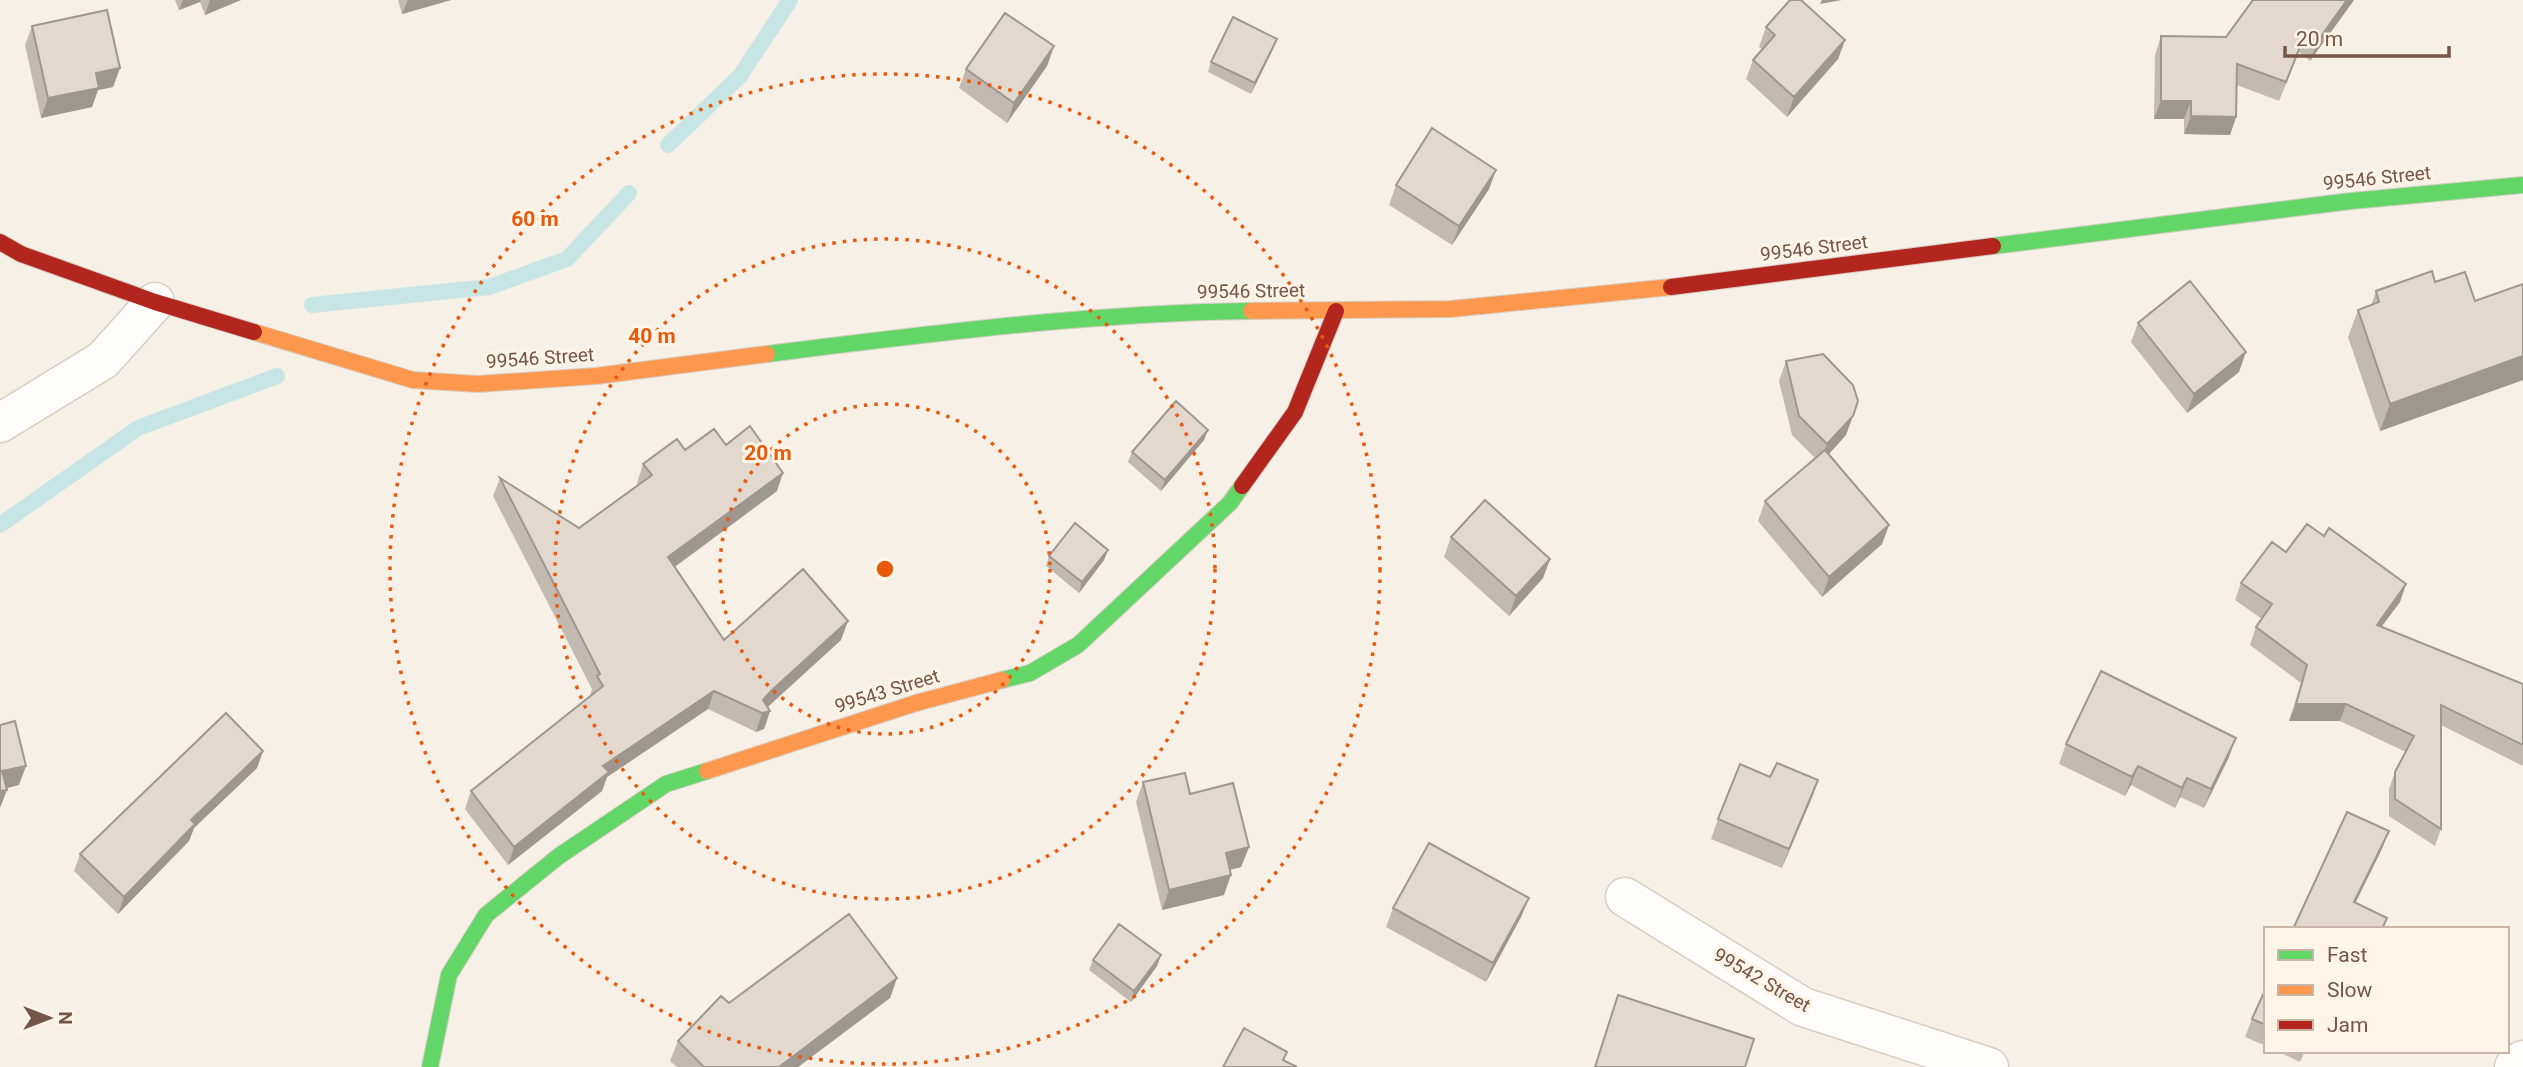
<svg xmlns="http://www.w3.org/2000/svg" width="2523" height="1067" viewBox="0 0 2523 1067" font-family="Roboto,sans-serif">
<rect width="100%" height="100%" fill="#f6f0e6"/>
<g fill="none" stroke-linecap="round" stroke-linejoin="round">
<path stroke="#c8e5e6" stroke-width="16" d="M 668,145 L 740,76 L 790,0
M 312,305 L 489,287 L 567,259 L 629,193
M 0,525 L 138,428 L 277,376"/>
<g stroke="#d7cdc4" stroke-width="41">
<path id="street" d="M 0,423 L 103,360 L 155,302
M 1625,897 L 1803,1007 L 1989,1067
M 2514,1067 L 2523,1060"/>
</g>
<g stroke="#d6ccc3" stroke-width="18">
<path id="fast" d="M 1993,246 L 2351,201 L 2523,185
M 767,354 C 928,334 1089,313 1251,311
M 1002,680 L 1030,673 L 1078,645 L 1230,503 L 1242,486
M 430,1067 L 449,975 L 486,915 L 559,856 L 666,784 L 707,771"/>
</g>
<g stroke="#d6ccc3" stroke-width="18">
<path id="slow" d="M 1251,311 L 1451,309 L 1671,287
M 254,332 L 413,380 L 478,384 L 596,376 L 767,354
M 707,771 L 916,703 L 1002,680"/>
</g>
<g stroke="#d6ccc3" stroke-width="18">
<path id="jam" d="M 0,242 L 21,254 L 155,302 L 254,332
M 1671,287 L 1993,246
M 1242,486 L 1295,412 L 1336,311"/>
</g>
<use href="#street" stroke="#fefdfb" stroke-width="38"/>
<use href="#fast" stroke="#63d668" stroke-width="16"/>
<use href="#slow" stroke="#ff974d" stroke-width="16"/>
<use href="#jam" stroke="#b3261e" stroke-width="16"/>
</g>
<path fill="#c2bab1" d="M 175,0 L 241,0 L 205,15 L 200,2 L 179,10 Z
M 398,0 L 451,0 L 402,14 Z
M 2354,0 L 2310,61 L 2299,52 L 2279,101 L 2237,85 L 2236,117 L 2230,135 L 2184,134 L 2184,119 L 2154,119 L 2155,55 L 2161,36 L 2226,37 Z
M 32,26 L 120,68 L 113,87 L 98,90 L 92,107 L 41,118 L 25,45 Z
M 1766,27 L 1845,40 L 1838,59 L 1787,117 L 1746,79 L 1753,60 L 1762,49 L 1759,47 Z
M 1277,39 L 1273,49 L 1251,94 L 1208,72 L 1211,62 Z
M 1054,46 L 1047,66 L 1007,123 L 959,88 L 966,69 Z
M 1496,170 L 1489,189 L 1452,245 L 1389,205 L 1396,185 Z
M 2435,282 L 2475,301 L 2523,284 L 2523,380 L 2380,431 L 2348,337 L 2358,310 L 2371,306 L 2376,291 Z
M 2138,323 L 2239,372 L 2187,413 L 2131,342 Z
M 1786,361 L 1846,435 L 1829,454 L 1889,525 L 1882,544 L 1822,597 L 1758,521 L 1765,501 L 1815,458 L 1792,435 L 1779,381 Z
M 1204,440 L 1161,491 L 1128,462 L 1132,452 Z
M 726,445 L 777,491 L 675,567 L 724,640 L 841,640 L 768,707 L 770,711 L 764,729 L 756,732 L 708,709 L 607,777 L 602,791 L 508,865 L 465,809 L 471,791 L 590,696 L 592,689 L 493,496 L 500,478 L 579,528 L 638,485 L 637,483 L 643,464 L 685,450 Z
M 2324,536 L 2406,584 L 2400,602 L 2381,627 L 2523,684 L 2523,766 L 2441,725 L 2441,829 L 2435,846 L 2389,816 L 2389,789 L 2395,772 L 2406,752 L 2340,721 L 2289,721 L 2301,683 L 2250,645 L 2256,627 L 2262,619 L 2235,600 L 2241,583 L 2286,552 Z
M 1451,537 L 1550,559 L 1543,578 L 1509,616 L 1444,557 Z
M 1108,550 L 1104,560 L 1079,593 L 1046,566 L 1049,556 Z
M 2066,744 L 2229,757 L 2204,808 L 2180,797 L 2175,808 L 2131,785 L 2125,796 L 2059,764 Z
M 263,751 L 257,768 L 194,828 L 189,841 L 118,914 L 74,871 L 80,854 Z
M 1818,780 L 1782,868 L 1711,839 L 1718,819 Z
M 1143,782 L 1190,794 L 1249,847 L 1241,867 L 1230,870 L 1224,895 L 1162,910 L 1136,802 Z
M 1393,908 L 1521,917 L 1486,982 L 1386,927 Z
M 1161,955 L 1157,966 L 1131,1002 L 1089,970 L 1093,960 Z
M 897,978 L 890,998 L 798,1067 L 677,1067 L 670,1061 L 678,1041 L 729,1003 Z
M 2266,988 L 2266,1046 L 2245,1037 L 2252,1019 Z
M 2277,1051 L 2305,1051 L 2300,1062 Z"/>
<path fill="#9e9790" d="M 183,0 L 201,0 L 200,2 L 179,10 Z
M 210,0 L 241,0 L 205,15 Z
M 408,0 L 451,0 L 402,14 Z
M 1822,0 L 1842,0 L 1820,4 Z
M 2347,0 L 2354,0 L 2310,61 L 2317,42 Z
M 1277,39 L 1273,49 L 1251,94 L 1255,83 Z
M 1845,40 L 1838,59 L 1787,117 L 1794,97 Z
M 1054,46 L 1047,66 L 1007,123 L 1014,103 Z
M 120,68 L 113,87 L 98,90 L 92,107 L 41,118 L 48,98 L 96,73 Z
M 2161,101 L 2191,101 L 2184,119 L 2154,119 Z
M 2191,116 L 2236,117 L 2230,135 L 2184,134 Z
M 1496,170 L 1489,189 L 1452,245 L 1459,226 Z
M 2246,352 L 2239,372 L 2187,413 L 2194,394 Z
M 2523,356 L 2523,380 L 2380,431 L 2390,404 Z
M 1853,416 L 1846,435 L 1820,464 L 1827,444 Z
M 1208,430 L 1204,440 L 1161,491 L 1165,480 Z
M 783,473 L 777,491 L 662,576 L 668,557 Z
M 1889,525 L 1882,544 L 1822,597 L 1829,577 Z
M 1108,550 L 1104,560 L 1079,593 L 1082,582 Z
M 1550,559 L 1543,578 L 1509,616 L 1516,596 Z
M 2406,584 L 2400,602 L 2370,642 L 2377,625 Z
M 848,621 L 841,640 L 764,710 L 763,700 L 771,691 Z
M 714,691 L 708,709 L 607,777 L 602,791 L 508,865 L 514,847 L 603,766 Z
M 2296,704 L 2346,704 L 2340,721 L 2289,721 Z
M 770,711 L 764,729 L 756,732 L 762,713 Z
M 2236,738 L 2229,757 L 2204,808 L 2211,789 Z
M 263,751 L 257,768 L 194,828 L 189,841 L 118,914 L 124,897 L 191,820 Z
M 26,766 L 19,785 L 0,790 L 2,771 Z
M 2138,766 L 2131,785 L 2125,796 L 2132,777 Z
M 2187,778 L 2180,797 L 2175,808 L 2182,788 Z
M 1818,780 L 1811,800 L 1782,868 L 1789,849 Z
M 7,790 L 0,808 L 0,791 Z
M 2389,831 L 2382,849 L 2347,920 L 2354,902 Z
M 1249,847 L 1241,867 L 1219,872 L 1226,853 Z
M 1231,875 L 1224,895 L 1162,910 L 1169,890 Z
M 1529,898 L 1521,917 L 1486,982 L 1493,963 Z
M 1161,955 L 1157,966 L 1131,1002 L 1134,991 Z
M 897,978 L 890,998 L 798,1067 L 779,1067 Z"/>
<path fill="#e2d8ce" stroke="#9e9790" stroke-width="2" d="M 1790,0 L 1801,0 L 1845,40 L 1794,97 L 1753,60 L 1775,35 L 1766,27 Z
M 2253,0 L 2347,0 L 2317,42 L 2305,34 L 2286,82 L 2237,64 L 2236,117 L 2191,116 L 2191,101 L 2161,101 L 2161,36 L 2226,37 Z
M 107,10 L 120,68 L 96,73 L 99,88 L 48,98 L 32,26 Z
M 1005,13 L 1054,46 L 1014,103 L 966,69 Z
M 1233,17 L 1277,39 L 1255,83 L 1211,62 Z
M 1432,128 L 1496,170 L 1459,226 L 1396,185 Z
M 2432,271 L 2435,282 L 2465,272 L 2475,301 L 2523,284 L 2523,356 L 2390,404 L 2358,310 L 2379,302 L 2376,291 Z
M 2190,281 L 2246,352 L 2194,394 L 2138,323 Z
M 1823,354 L 1853,385 L 1858,401 L 1853,416 L 1827,444 L 1799,416 L 1786,361 Z
M 1176,401 L 1208,430 L 1165,480 L 1132,452 Z
M 750,426 L 783,473 L 668,557 L 724,640 L 803,569 L 848,621 L 771,691 L 763,700 L 770,711 L 762,713 L 714,691 L 603,766 L 609,772 L 514,847 L 471,791 L 603,686 L 597,676 L 600,674 L 500,478 L 579,528 L 652,475 L 643,464 L 677,439 L 685,450 L 714,429 L 726,445 Z
M 1825,450 L 1889,525 L 1829,577 L 1765,501 Z
M 1485,500 L 1550,559 L 1516,596 L 1451,537 Z
M 1075,523 L 1108,550 L 1082,582 L 1049,556 Z
M 2307,524 L 2324,536 L 2329,528 L 2406,584 L 2377,625 L 2523,684 L 2523,745 L 2441,705 L 2441,829 L 2395,799 L 2395,772 L 2414,736 L 2346,704 L 2296,704 L 2307,665 L 2256,627 L 2272,604 L 2241,583 L 2272,542 L 2286,552 Z
M 2101,671 L 2236,738 L 2211,789 L 2187,778 L 2182,788 L 2138,766 L 2132,777 L 2066,744 Z
M 226,713 L 263,751 L 191,820 L 195,824 L 124,897 L 80,854 Z
M 15,721 L 26,766 L 2,771 L 7,790 L 0,791 L 0,725 Z
M 1777,763 L 1818,780 L 1789,849 L 1718,819 L 1740,764 L 1770,777 Z
M 1185,773 L 1190,794 L 1233,783 L 1249,847 L 1226,853 L 1231,875 L 1169,890 L 1143,782 Z
M 2347,812 L 2389,831 L 2354,902 L 2387,918 L 2382,929 L 2293,929 Z
M 1429,843 L 1529,898 L 1493,963 L 1393,908 Z
M 849,914 L 897,978 L 779,1067 L 704,1067 L 678,1041 L 721,996 L 729,1003 Z
M 1119,924 L 1161,955 L 1134,991 L 1093,960 Z
M 2266,988 L 2266,1025 L 2252,1019 Z
M 1618,995 L 1754,1039 L 1745,1067 L 1595,1067 Z
M 1244,1028 L 1287,1052 L 1283,1060 L 1297,1067 L 1223,1067 Z"/>
<g fill="none" stroke="#e8590c" stroke-width="3.5" stroke-dasharray="3.5 7">
<circle cx="885" cy="569" r="165"/>
<circle cx="885" cy="569" r="330"/>
<circle cx="885" cy="569" r="495"/>
</g>
<g text-anchor="middle" dominant-baseline="central" stroke-width="6" stroke-linejoin="round" paint-order="stroke">
<g font-size="19" fill="#735647" stroke="#fff5e7">
<text transform="translate(2377 178) rotate(-6)">99546 Street</text>
<text transform="translate(1814 248) rotate(-7)">99546 Street</text>
<text transform="translate(1251 291) rotate(-1)">99546 Street</text>
<text transform="translate(540 358) rotate(-4)">99546 Street</text>
<text transform="translate(887 691) rotate(-17)">99543 Street</text>
<text transform="translate(1762 980) rotate(30)">99542 Street</text>
</g>
</g>
<circle cx="885" cy="569" r="10" fill="#e8590c" stroke="#fff5e7" stroke-width="3.5"/>
<g font-size="21" text-anchor="middle" font-weight="bold" fill="#e8590c" stroke="#fff5e7" stroke-width="6" stroke-linejoin="round" paint-order="stroke">
<text x="535" y="226">60 m</text>
<text x="652" y="343">40 m</text>
<text x="768" y="460">20 m</text>
</g>
<rect x="2264" y="927" width="245" height="126" fill="#fff5e7" stroke="#c7b5a7" stroke-width="2"/>
<rect x="2278" y="950" width="35" height="10" fill="#63d668" stroke="#c7b5a7" stroke-width="2"/>
<text x="2327" y="962" font-size="21" fill="#735647">Fast</text>
<rect x="2278" y="985" width="35" height="10" fill="#ff974d" stroke="#c7b5a7" stroke-width="2"/>
<text x="2327" y="997" font-size="21" fill="#735647">Slow</text>
<rect x="2278" y="1020" width="35" height="10" fill="#b3261e" stroke="#c7b5a7" stroke-width="2"/>
<text x="2327" y="1032" font-size="21" fill="#735647">Jam</text>
<g transform="translate(49 1018) rotate(90)" stroke="#fff5e7" stroke-width="5" paint-order="stroke">
<path d="M0-5L12 26L0 18L-12 26Z" fill="#735647"/>
<text y="-10" font-size="19" font-weight="bold" text-anchor="middle" fill="#735647">N</text>
</g>
<path d="M2285 46v10h164v-10" fill="none" stroke="#735647" stroke-width="3.5"/>
<text x="2296" y="46" font-size="21" fill="#735647" stroke="#fff5e7" stroke-width="5" paint-order="stroke">20 m</text>
</svg>
